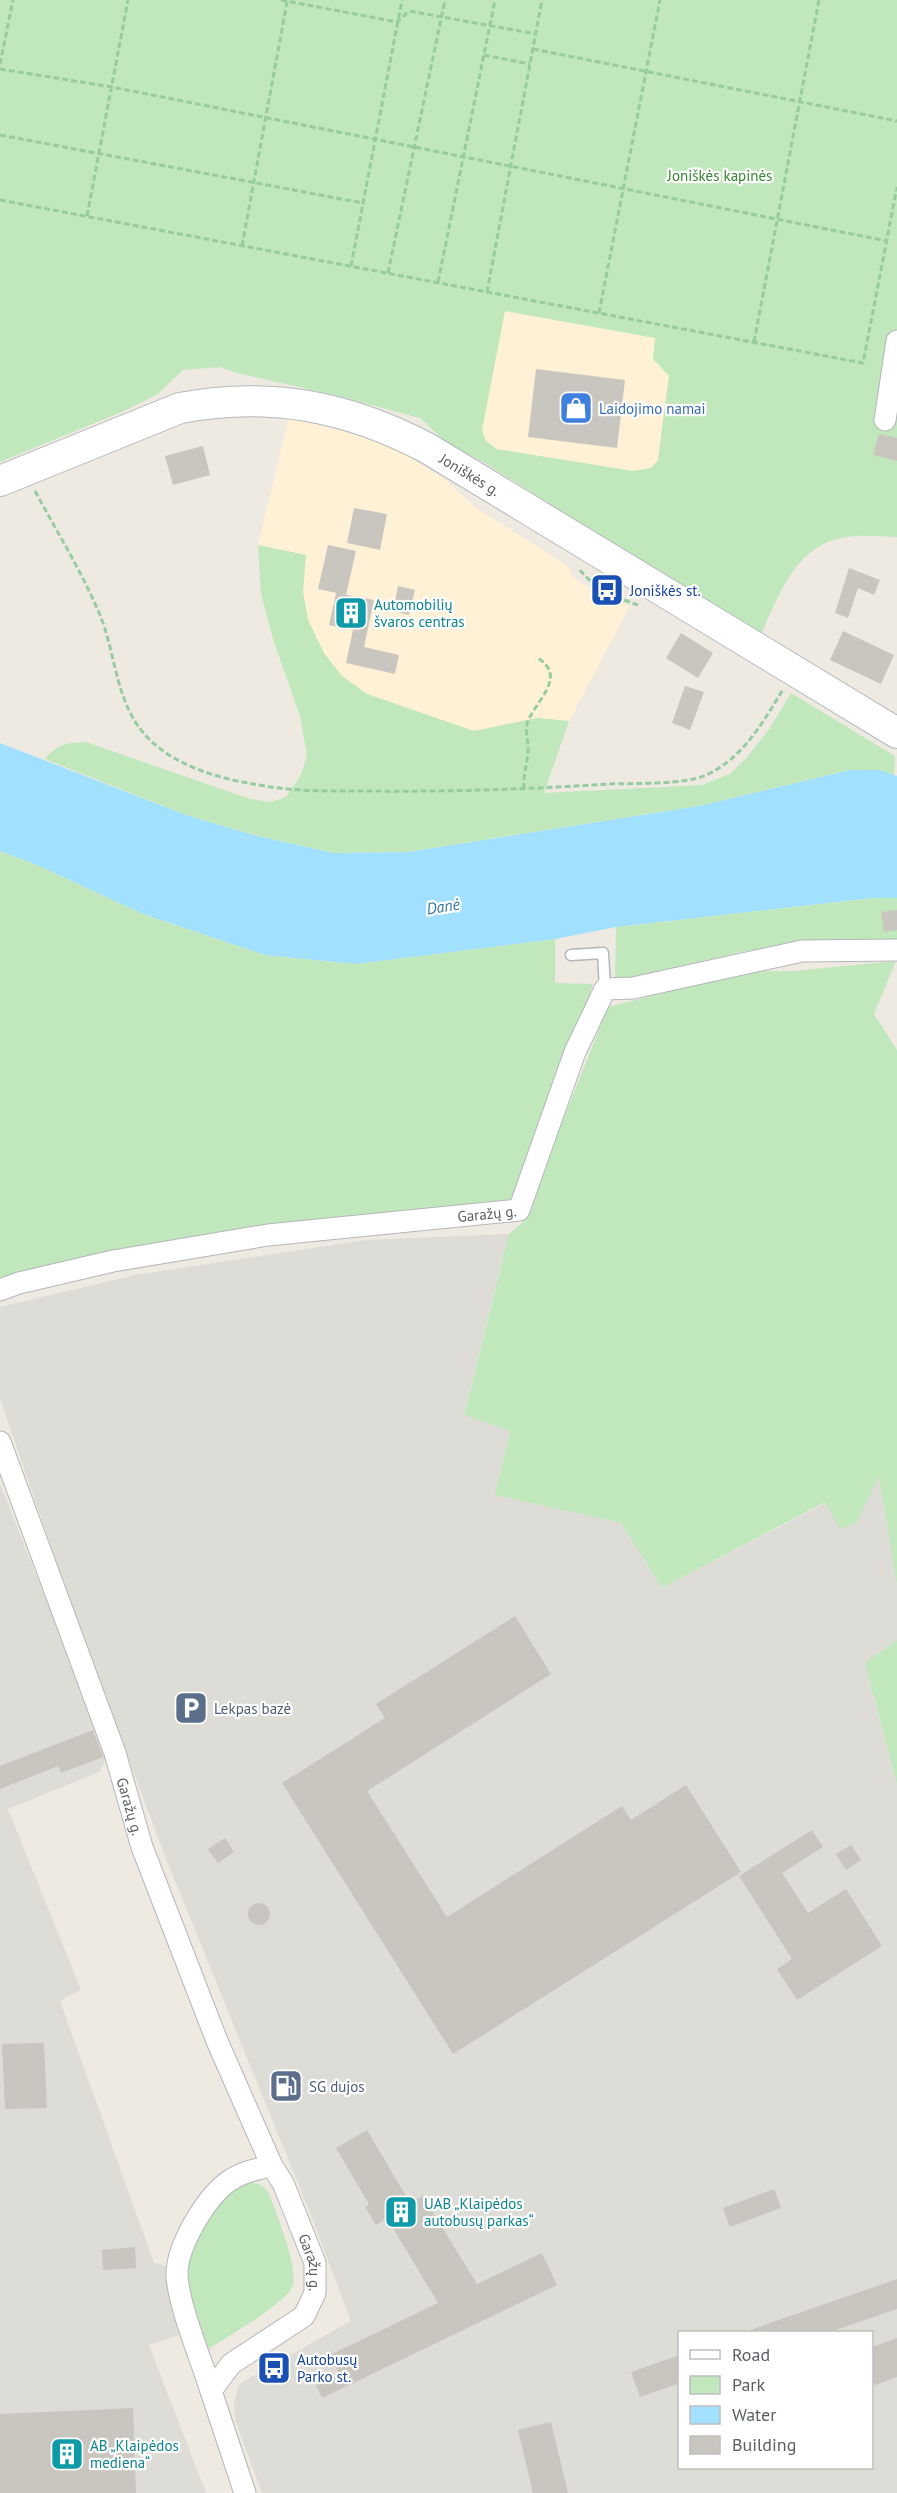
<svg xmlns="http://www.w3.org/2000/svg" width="897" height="2493" viewBox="0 0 897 2493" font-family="'PT Sans',sans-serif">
<rect width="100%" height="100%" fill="#eeeae2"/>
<path fill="#fff1d6" d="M 504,311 L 655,338 L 653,359 L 669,375 L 658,460 L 651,468 L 633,471 L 496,449 L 485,440 L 482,430 Z
M 289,417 L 373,439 L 405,454 L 447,481 L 475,507 L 568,566 L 573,577 L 607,599 L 630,606 L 569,721 L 537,718 L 474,731 L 367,694 L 342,676 L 324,653 L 308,620 L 303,592 L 306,555 L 258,545 Z"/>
<path fill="#dedcd6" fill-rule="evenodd" d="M 509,1234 L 464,1414 L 510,1431 L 496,1495 L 621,1523 L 662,1588 L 879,1475 L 897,1586 L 897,1640 L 865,1663 L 897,1785 L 897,2493 L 262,2493 L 236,2423 L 234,2403 L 239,2384 L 351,2321 L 310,2213 L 165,1856 L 75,1616 L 0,1399 L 0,1307 L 135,1275 L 366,1240 ZM 680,2332 L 872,2332 L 872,2468 L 680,2468 Z
M 0,1484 L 108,1755 L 99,1772 L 8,1809 L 81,1990 L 60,2001 L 154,2263 L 166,2266 L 182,2334 L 149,2345 L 206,2493 L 0,2493 Z"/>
<path fill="#c1e7bc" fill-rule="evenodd" d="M 0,0 L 897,0 L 897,537 C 875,536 850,533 828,542 C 791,557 775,603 760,637 L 485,463 L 449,445 L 420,418 L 338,396 L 237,373 L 220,367 L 183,370 L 158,394 L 124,411 L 0,462 ZM 505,311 L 655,338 L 653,359 L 669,376 L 658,460 L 651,468 L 633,471 L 496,449 L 485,440 L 482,430 Z
M 258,545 L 306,555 L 303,592 L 308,620 L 324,653 L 342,676 L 367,694 L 474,731 L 537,718 L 569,721 L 544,793 L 702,785 L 730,774 L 748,756 L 770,728 L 791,693 L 895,756 L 894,776 L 880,770 L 850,770 L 699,806 L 408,852 L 333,853 L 253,835 L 186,815 L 45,759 C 57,744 67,743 86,742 L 250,799 L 271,802 L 286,797 L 301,775 L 307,756 L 300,716 L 274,642 L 261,594 Z
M 0,851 L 37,865 L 143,914 L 265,955 L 356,964 L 555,939 L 555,983 L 593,984 L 584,1012 L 510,1202 L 0,1281 Z
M 872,898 L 897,898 L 897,939 L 746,951 L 615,981 L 616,927 Z
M 896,961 L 874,1014 L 897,1050 L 897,1586 L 879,1476 L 856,1523 L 840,1529 L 825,1502 L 662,1588 L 621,1523 L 495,1495 L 510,1431 L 464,1415 L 509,1234 L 522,1223 L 608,1007 L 752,971 L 793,971 Z
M 897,1640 L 897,1785 L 865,1663 Z
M 249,2182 C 258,2183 265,2186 270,2195 C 277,2219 297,2260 293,2285 C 290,2301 222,2340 205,2351 L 182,2270 C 199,2236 212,2198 249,2182 Z"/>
<path fill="#a1e0ff" d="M 0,743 L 186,815 L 253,835 L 333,853 L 408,852 L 699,806 L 850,770 L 880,770 L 897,776 L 897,898 L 872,898 L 616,927 L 555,939 L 356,964 L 265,955 L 143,914 L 37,865 L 0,851 Z"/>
<path fill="#c9c5bf" d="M 536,369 L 625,380 L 617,448 L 528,437 Z
M 879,434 L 897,438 L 897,461 L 873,455 Z
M 203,446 L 210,475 L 173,485 L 165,456 Z
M 354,508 L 387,514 L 380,550 L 347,543 Z
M 328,545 L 356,551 L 346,595 L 318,589 Z
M 849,568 L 880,580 L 874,595 L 858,588 L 848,618 L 835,613 Z
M 398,586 L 415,590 L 409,615 L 393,611 Z
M 336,593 L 374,600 L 364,647 L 399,655 L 395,674 L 346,663 L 353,630 L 329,625 Z
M 843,631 L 894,655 L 881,684 L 830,660 Z
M 681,633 L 713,653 L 698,678 L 666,658 Z
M 685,686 L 704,692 L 690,730 L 672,723 Z
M 897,910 L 897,930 L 884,932 L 881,912 Z
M 515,1616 L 551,1674 L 367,1791 L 447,1917 L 622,1806 L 631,1820 L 686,1785 L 741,1872 L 453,2054 L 282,1783 L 385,1718 L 376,1704 Z
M 93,1730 L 103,1757 L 61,1773 L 58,1766 L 0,1789 L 0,1766 Z
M 812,1830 L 823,1847 L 782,1873 L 808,1913 L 846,1889 L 882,1946 L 797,2000 L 777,1969 L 792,1959 L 739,1876 Z
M 225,1838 L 234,1852 L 218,1863 L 208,1849 Z
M 851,1845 L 861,1860 L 846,1870 L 836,1854 Z
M248 1914a11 11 0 1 1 22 0a11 11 0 1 1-22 0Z
M 44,2043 L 47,2108 L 5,2109 L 2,2044 Z
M 367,2130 L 410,2203 L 423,2196 L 477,2284 L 542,2253 L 557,2285 L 322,2398 L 316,2385 L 339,2374 L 330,2355 L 438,2303 L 387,2218 L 376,2225 L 365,2207 L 369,2204 L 336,2148 Z
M 774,2189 L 781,2208 L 730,2227 L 723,2208 Z
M 135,2247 L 136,2268 L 103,2270 L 102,2250 Z
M 897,2279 L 897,2309 L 830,2332 L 750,2332 L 750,2330 Z
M 897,2338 L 897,2377 L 872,2386 L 872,2347 Z
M 680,2355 L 680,2383 L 640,2397 L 631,2372 Z
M 133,2408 L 136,2493 L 0,2493 L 0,2414 Z
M 551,2422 L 568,2493 L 533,2493 L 518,2430 Z"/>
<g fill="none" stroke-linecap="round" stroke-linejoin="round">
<g stroke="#b3b6ba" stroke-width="13">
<path id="lane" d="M 571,955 L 603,953 L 605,989"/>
</g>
<g stroke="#b3b6ba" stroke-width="23">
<g id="street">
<path d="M 885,420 L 897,341"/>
<path id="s1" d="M 0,1290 L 19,1283 L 113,1261 L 268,1235 L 519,1210 L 575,1052 L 605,989 L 633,988 L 802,951 L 897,950"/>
<path id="s2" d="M 0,1442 L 115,1753 L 142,1847 L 217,2041 L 272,2166 L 283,2183 L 315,2263 L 315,2293 L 304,2316 L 231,2364 L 211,2391 L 245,2493"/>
<path d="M 211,2391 C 201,2359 179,2307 177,2276 C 176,2247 206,2197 229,2181 C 242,2172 257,2169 272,2166"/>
</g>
</g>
<g stroke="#b3b8bd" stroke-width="32">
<g id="secondary">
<path id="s3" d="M 0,481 L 180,408 C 269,391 347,406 427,448 L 897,733"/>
</g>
</g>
<path stroke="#97cba0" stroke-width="3" stroke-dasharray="6 3" stroke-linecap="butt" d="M 281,0 L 397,22 L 409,11 L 536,34
M 533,49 L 897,121
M 484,55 L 530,64
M 0,64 L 13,0
M 0,69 L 112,87 L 887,241
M 0,135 L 363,203
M 0,200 L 863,363 L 897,187
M 87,216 L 128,0
M 242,246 L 287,2
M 351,266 L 402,0
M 388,273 L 445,0
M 438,282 L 495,0
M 487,292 L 542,0
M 599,313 L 660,0
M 754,342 L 819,0
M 35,491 C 57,532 82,572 100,615 C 117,657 115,705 149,739 C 177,767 221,779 259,785 C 295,792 332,791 369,791 C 450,792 530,789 610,784 C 635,783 685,785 706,775 C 742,759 762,724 782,691
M 580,570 C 594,588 617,598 638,605
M 524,789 C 523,776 527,765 528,752 C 529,743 525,733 527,724 C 534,701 570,677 536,657"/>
<use href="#lane" stroke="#fff" stroke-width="10"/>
<use href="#street" stroke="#fff" stroke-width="21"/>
<use href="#secondary" stroke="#fff" stroke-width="30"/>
</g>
<defs>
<g id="shop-square" transform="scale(1.725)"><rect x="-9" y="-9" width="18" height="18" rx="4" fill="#3f7fe0" stroke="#fff"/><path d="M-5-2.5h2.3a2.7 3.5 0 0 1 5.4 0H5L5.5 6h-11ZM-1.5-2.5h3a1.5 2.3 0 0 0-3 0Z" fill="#fff"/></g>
<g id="bus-square" transform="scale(1.725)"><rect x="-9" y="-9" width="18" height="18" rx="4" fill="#1a4fb4" stroke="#fff"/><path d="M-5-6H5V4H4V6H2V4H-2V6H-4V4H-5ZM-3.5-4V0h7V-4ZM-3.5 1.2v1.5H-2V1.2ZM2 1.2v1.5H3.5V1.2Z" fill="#fff"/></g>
<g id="building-square" transform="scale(1.725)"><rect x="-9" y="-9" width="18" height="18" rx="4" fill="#0f9aa8" stroke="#fff"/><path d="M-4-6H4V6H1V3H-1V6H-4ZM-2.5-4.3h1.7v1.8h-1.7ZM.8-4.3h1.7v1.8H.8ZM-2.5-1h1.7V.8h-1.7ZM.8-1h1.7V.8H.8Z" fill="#fff"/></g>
<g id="parking-square" transform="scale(1.725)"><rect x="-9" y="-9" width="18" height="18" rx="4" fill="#5c6f8a" stroke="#fff"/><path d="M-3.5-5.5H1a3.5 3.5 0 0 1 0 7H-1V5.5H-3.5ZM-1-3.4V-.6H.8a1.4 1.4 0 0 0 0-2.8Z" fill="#fff"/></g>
<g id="fuel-square" transform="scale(1.725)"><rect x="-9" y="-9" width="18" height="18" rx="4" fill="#5c6f8a" stroke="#fff"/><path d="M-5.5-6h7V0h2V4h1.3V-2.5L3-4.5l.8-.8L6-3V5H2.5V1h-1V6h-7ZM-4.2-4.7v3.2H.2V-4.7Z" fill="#fff"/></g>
</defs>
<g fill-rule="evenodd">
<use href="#shop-square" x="576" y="408"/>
<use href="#bus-square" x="607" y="590"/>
<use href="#building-square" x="351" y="613"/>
<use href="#parking-square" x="191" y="1708"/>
<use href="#fuel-square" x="286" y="2086"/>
<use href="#building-square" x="401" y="2212"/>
<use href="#bus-square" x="274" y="2368"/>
<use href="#building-square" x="67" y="2454"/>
</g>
<g text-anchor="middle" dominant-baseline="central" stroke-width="4.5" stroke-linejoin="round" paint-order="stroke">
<g font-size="15" fill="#35852f" stroke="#fff">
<text x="720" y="175">Joniškės kapinės</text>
</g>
<g font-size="15" fill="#366cbe" stroke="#fff" text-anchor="start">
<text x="599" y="408">Laidojimo namai</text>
</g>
<g font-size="15" fill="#5a5f64" stroke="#fff">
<text stroke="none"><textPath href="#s3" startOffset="500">Joniškės g.</textPath></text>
<text stroke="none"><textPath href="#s1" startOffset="494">Garažų g.</textPath></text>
<text stroke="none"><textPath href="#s2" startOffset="387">Garažų g.</textPath></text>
<text stroke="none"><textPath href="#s2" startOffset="879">Garažų g.</textPath></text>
</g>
<g font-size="15" fill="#164399" stroke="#fff" text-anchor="start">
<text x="630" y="590">Joniškės st.</text>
<text x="297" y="2359">Autobusų<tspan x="297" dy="17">Parko st.</tspan></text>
</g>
<g font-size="15" fill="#0d838f" stroke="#fff" text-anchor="start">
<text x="374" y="604">Automobilių<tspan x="374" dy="17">švaros centras</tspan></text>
<text x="424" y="2203">UAB „Klaipėdos<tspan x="424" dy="17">autobusų parkas“</tspan></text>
<text x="90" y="2445">AB „Klaipėdos<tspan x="90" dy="17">mediena“</tspan></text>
</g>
<g font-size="15" fill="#4e5e75" stroke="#fff" text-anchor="start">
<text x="214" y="1708">Lekpas bazė</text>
<text x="309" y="2086">SG dujos</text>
</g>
<g font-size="16" font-style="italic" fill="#3377a4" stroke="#fff">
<text transform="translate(443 906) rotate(-9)">Danė</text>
</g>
</g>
<rect x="678" y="2331" width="195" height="138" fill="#ffffff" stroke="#bdbfc1" stroke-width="1.5"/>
<rect x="690" y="2350" width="30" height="9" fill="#ffffff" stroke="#bdbfc1" stroke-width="1.5"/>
<text x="732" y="2361" font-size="18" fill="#5a5f64">Road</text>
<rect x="690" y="2376" width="30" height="18" fill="#c1e7bc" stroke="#bdbfc1" stroke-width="1.5"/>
<text x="732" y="2391" font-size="18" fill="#5a5f64">Park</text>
<rect x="690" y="2406" width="30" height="18" fill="#a1e0ff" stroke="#bdbfc1" stroke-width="1.5"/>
<text x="732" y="2421" font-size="18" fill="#5a5f64">Water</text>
<rect x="690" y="2436" width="30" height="18" fill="#c9c5bf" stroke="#bdbfc1" stroke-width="1.5"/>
<text x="732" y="2451" font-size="18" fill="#5a5f64">Building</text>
</svg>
